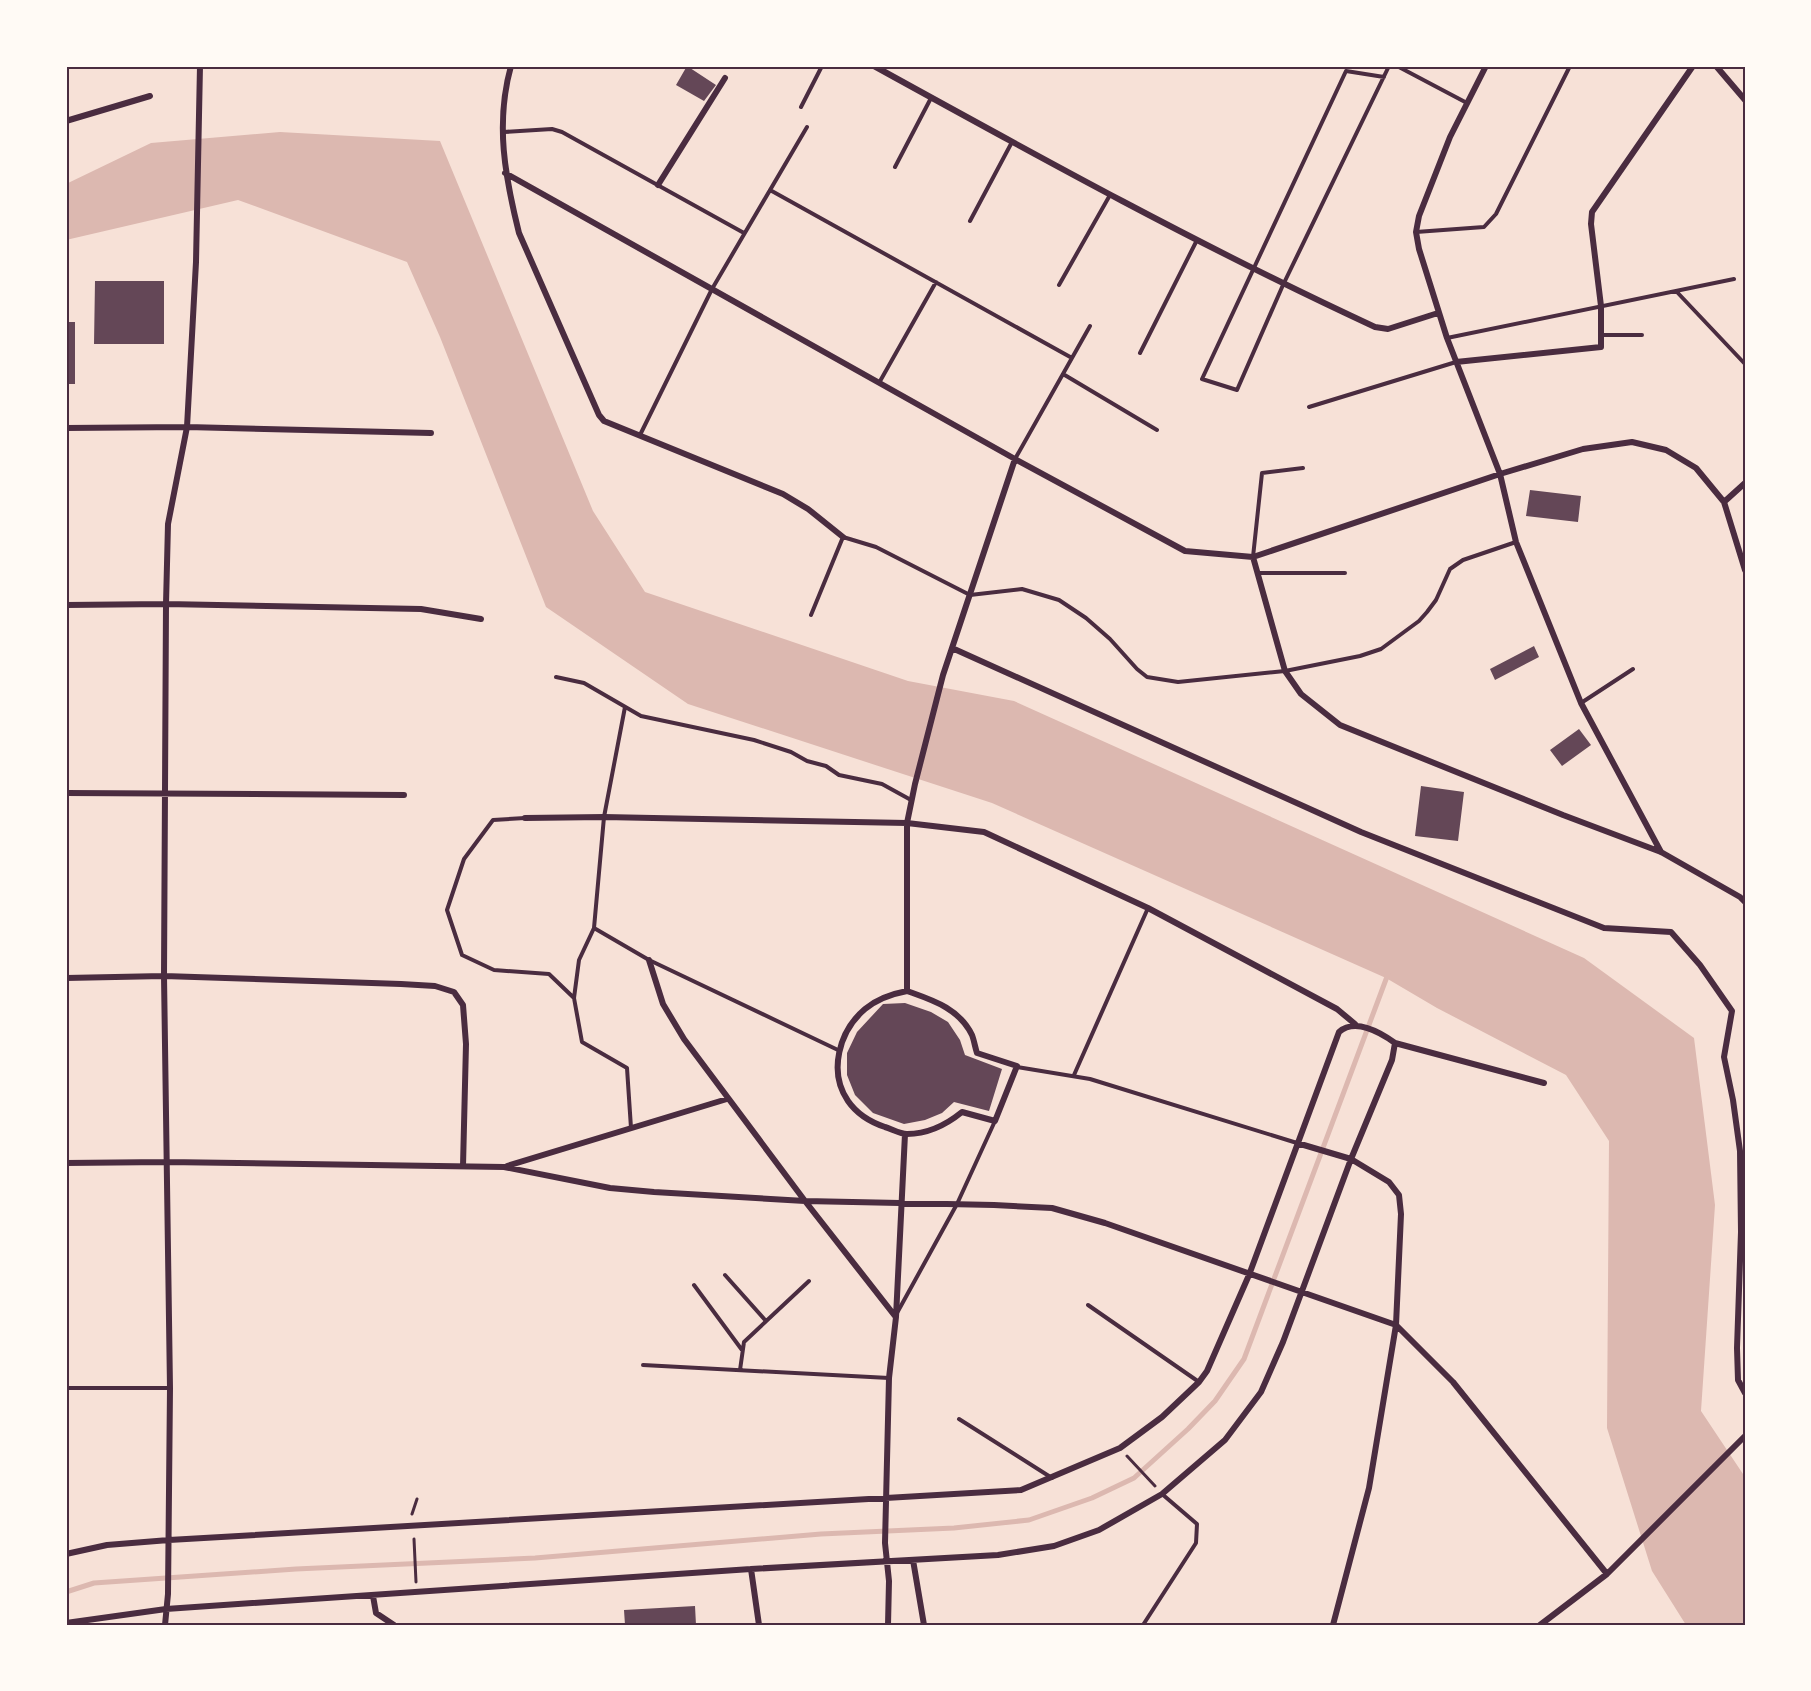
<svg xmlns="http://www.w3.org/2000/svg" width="1811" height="1691" viewBox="0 0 1811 1691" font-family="Mulish,sans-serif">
<rect width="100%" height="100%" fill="#f7e1d7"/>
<path fill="#dcb8b0" d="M 280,132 L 440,141 L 593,511 L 645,592 L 908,681 L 1014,701 L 1584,958 L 1694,1038 L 1715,1205 L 1701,1411 L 1745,1477 L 1745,1625 L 1686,1625 L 1652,1571 L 1607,1428 L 1609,1141 L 1566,1075 L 1437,1008 L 1386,978 L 992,803 L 688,704 L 546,607 L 440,337 L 407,262 L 238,200 L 66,240 L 66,184 L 151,143 Z"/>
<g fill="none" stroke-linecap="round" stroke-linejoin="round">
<path stroke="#dcb8b0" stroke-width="5" d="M 66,1592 L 94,1583 L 296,1569 L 535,1558 L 821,1534 L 954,1528 L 1029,1520 L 1092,1498 L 1134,1478 L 1188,1429 L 1215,1401 L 1244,1359 L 1388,974"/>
</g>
<path fill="#644757" d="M 687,66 L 716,85 L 704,101 L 676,85 Z
M 95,281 L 164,281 L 164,344 L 94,344 Z
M 66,322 L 75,322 L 75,384 L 66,384 Z
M 1530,490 L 1581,496 L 1578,522 L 1526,516 Z
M 1534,646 L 1539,657 L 1495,680 L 1490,669 Z
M 1579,729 L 1591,745 L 1562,766 L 1550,750 Z
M 1421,786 L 1464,792 L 1458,841 L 1415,836 Z
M 905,1003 L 931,1012 L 948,1022 L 960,1040 L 965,1055 L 1002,1069 L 989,1111 L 954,1102 L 942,1113 L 925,1120 L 904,1124 L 873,1113 L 855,1095 L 847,1075 L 847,1053 L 857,1032 L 883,1004 Z
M 695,1606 L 696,1625 L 625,1625 L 624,1610 Z"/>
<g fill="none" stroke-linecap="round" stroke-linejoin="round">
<path stroke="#4a2c40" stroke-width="3" d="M 1127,1456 L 1155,1486
M 412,1514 L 417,1499
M 414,1539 L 416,1582"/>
<path stroke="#4a2c40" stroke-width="4" d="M 1397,66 L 1467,103
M 1384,77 L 1346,71 L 1202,379 L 1237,390 L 1283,285 L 1389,66
M 801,107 L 822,66
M 504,132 L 552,129 L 562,132 L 744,233
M 895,167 L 931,98
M 770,190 L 1072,358
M 970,221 L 1012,142
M 1416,232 L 1484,227 L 1496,214 L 1570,66
M 1059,285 L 1110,195
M 1676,291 L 1745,364
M 1601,335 L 1642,335
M 1447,338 L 1734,279
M 1140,353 L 1197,240
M 1063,374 L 1157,430
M 879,383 L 936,282
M 1309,407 L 1456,362
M 640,435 L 712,289 L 807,127
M 1015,459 L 1090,326
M 1253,557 L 1262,473 L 1303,468
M 1258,573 L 1345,573
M 811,615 L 843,537 L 876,547 L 970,595 L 1022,589 L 1059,600 L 1086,618 L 1110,639 L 1137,669 L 1147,677 L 1178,682 L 1285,671 L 1360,656 L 1381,649 L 1419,621 L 1427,612 L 1436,600 L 1450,569 L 1463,560 L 1516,542
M 556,677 L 584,683 L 641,716 L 754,740 L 791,752 L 807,761 L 826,766 L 839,775 L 882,784 L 911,800
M 1581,703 L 1633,669
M 625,707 L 604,817 L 594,928 L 649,960 L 838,1050
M 525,818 L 493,820 L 464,859 L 447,910 L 462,955 L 494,970 L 549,974 L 574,998
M 594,928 L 579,960 L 574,998 L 582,1042 L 627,1068 L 631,1128
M 1017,1067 L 1090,1079 L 1297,1143
M 1074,1075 L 1148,908
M 725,1275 L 766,1321
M 694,1285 L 742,1350
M 1088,1305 L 1199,1382
M 897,1313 L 957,1204 L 995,1121
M 643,1365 L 889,1378
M 740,1370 L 744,1342 L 809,1281
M 66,1388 L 170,1388
M 959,1419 L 1052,1478
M 1143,1625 L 1196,1543 L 1197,1524 L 1162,1494"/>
<path stroke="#4a2c40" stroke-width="6" d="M 511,66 C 495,123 505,177 519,233 L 599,415 L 604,421 L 783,494 L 808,509 L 843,537
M 874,66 C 1039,157 1204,248 1375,327 L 1388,329 L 1438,313
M 1486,66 L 1450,137 L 1419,216 L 1416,232 L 1419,249 L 1447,338 L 1500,474 L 1516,542 L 1581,703 L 1661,852
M 1716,66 L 1745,100
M 66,121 L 150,96
M 505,173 L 1015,459 L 1185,551 L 1253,557 L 1500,474 L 1583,449 L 1632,442 L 1666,450 L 1696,468 L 1724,502 L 1745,570
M 658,185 L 725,78
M 1456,362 L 1601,347 L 1601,306 L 1591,224 L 1592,212 L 1693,66
M 66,428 L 187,427 L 196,262 L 200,66
M 1724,502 L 1745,483
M 1253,557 L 1285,671 L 1301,694 L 1340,725 L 1563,815 L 1661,852 L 1740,897 L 1745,902
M 66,605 L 166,604 L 421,609 L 481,619
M 952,648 L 1361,832 L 1604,928 L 1671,932 L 1700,965 L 1732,1011 L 1724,1057 L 1733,1100 L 1740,1151 L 1741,1232 L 1737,1348 L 1738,1380 L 1745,1393
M 66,793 L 404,795
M 525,818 L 604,817 L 907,823 L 984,832 L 1148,908 L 1337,1009 L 1355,1024
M 649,960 L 663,1004 L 684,1039 L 805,1201 L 895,1316
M 66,978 L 164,976 L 401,984 L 435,986 L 454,992 L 463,1005 L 466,1044 L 463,1166
M 907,991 L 907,823 L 915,784 L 943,675 L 1015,459
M 907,991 C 932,1000 959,1008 972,1035 C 974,1040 975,1047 977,1053 L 1017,1066 L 995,1121 L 962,1112 C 946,1125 927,1134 907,1134 C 900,1134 892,1129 885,1127 C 870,1122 857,1114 848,1101 C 828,1072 839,1031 865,1009 C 877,999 891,994 907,991 Z
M 1395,1043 L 1544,1083
M 1297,1143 L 1351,1159 L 1389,1182 L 1399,1195 L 1401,1214 L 1396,1325 L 1369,1488 L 1333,1625
M 66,1163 L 166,1162 L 504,1167 L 610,1188 L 654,1192 L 805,1201 L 994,1205 L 1052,1208 L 1105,1223 L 1396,1325 L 1453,1382 L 1607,1574
M 507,1166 L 727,1099
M 66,1554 L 107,1545 L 169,1540 L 1021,1490 L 1120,1448 L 1162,1417 L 1199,1382 L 1207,1371 L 1249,1275 L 1339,1032 C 1355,1018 1380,1032 1395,1043 L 1392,1060 L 1351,1159 L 1283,1342 L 1261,1392 L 1225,1440 L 1162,1494 L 1099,1530 L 1054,1546 L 998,1555 L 751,1569 L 166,1609 L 66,1623
M 913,1560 L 924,1625
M 751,1569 L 759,1625
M 373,1596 L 376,1613 L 394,1625
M 165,1625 L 168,1594 L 170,1388 L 164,976 L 166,604 L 168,524 L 187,427 L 431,433
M 888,1625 L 889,1581 L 885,1543 L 889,1378 L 896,1317 L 905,1134
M 1540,1625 L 1607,1574 L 1745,1436"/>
</g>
<rect width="1811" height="1691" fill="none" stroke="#fffaf5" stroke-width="135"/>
<rect x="68" y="68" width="1676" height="1556" fill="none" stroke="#4a2c40" stroke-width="2"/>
</svg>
